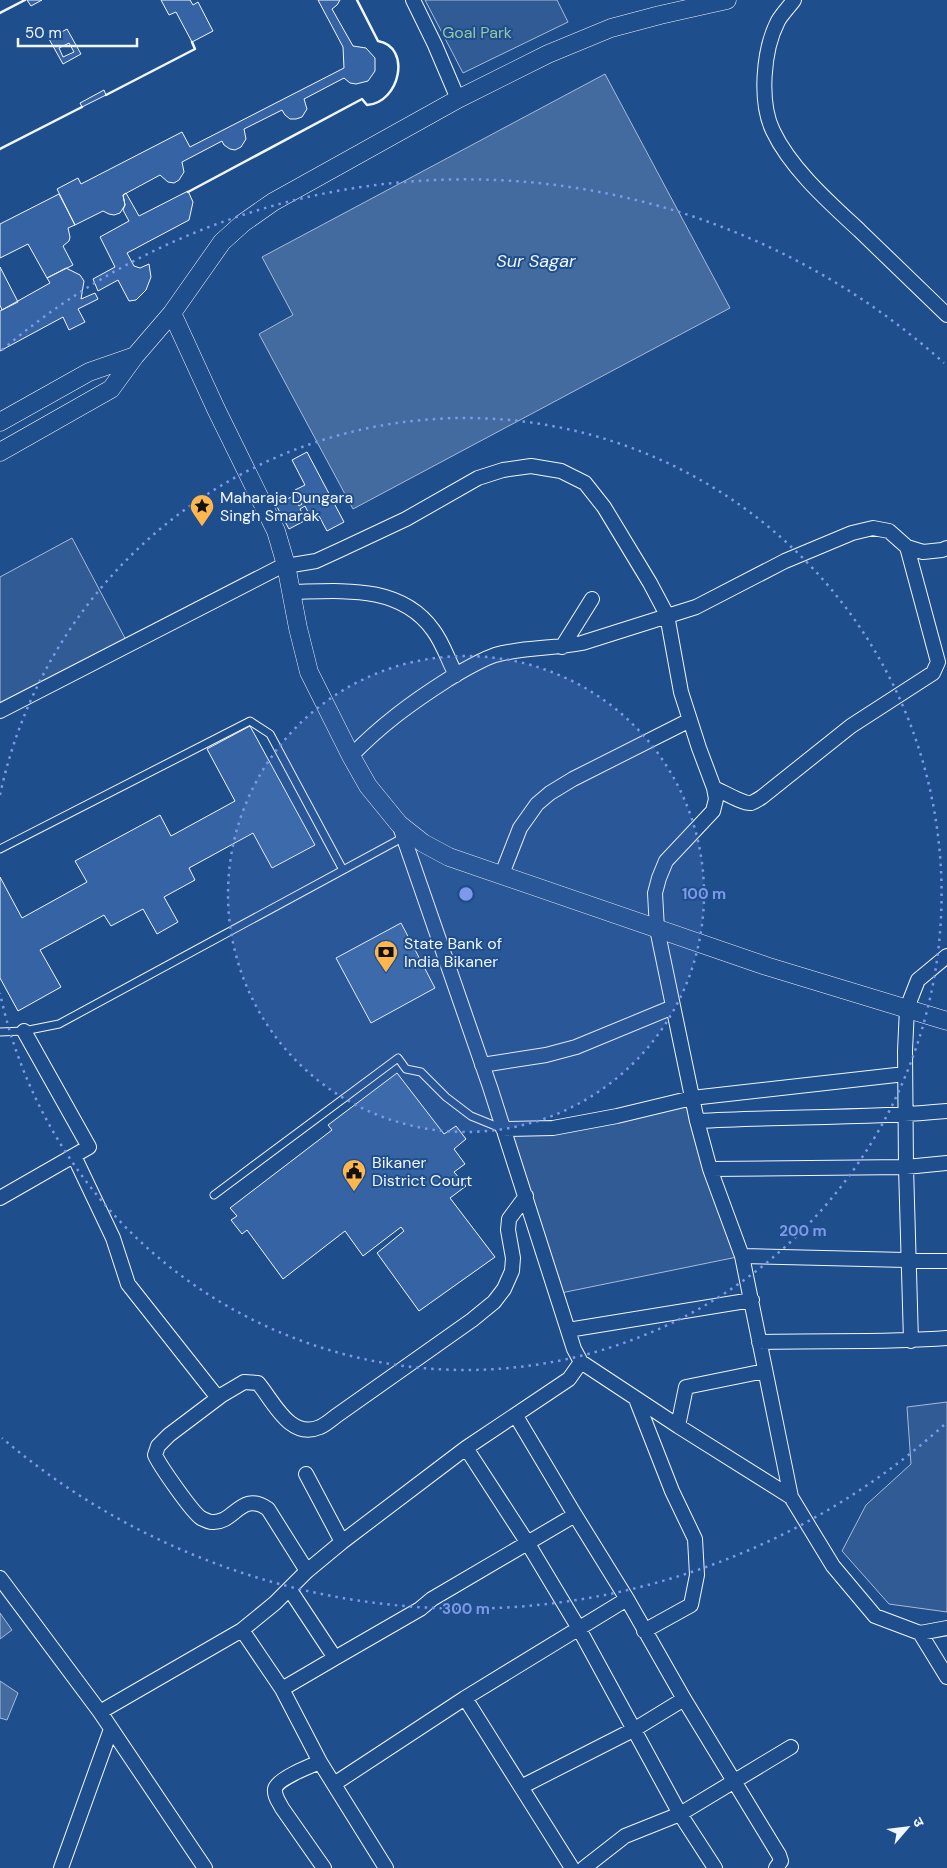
<svg xmlns="http://www.w3.org/2000/svg" width="947" height="1868" viewBox="0 0 947 1868" font-family="'DM Sans','Noto Sans Devanagari',sans-serif">
<rect width="100%" height="100%" fill="#1f4e8c"/>
<path fill="#305b95" stroke="#a8bbd7" d="M 425,0 L 557,0 L 568,22 L 463,73 Z
M 72,538 L 127,642 L 0,710 L 0,577 Z
M 692,1098 L 742,1256 L 556,1294 L 503,1129 Z
M 947,1402 L 947,1612 L 889,1604 L 842,1551 L 866,1505 L 911,1464 L 907,1407 Z"/>
<path fill="#446ba0" stroke="#a8bbd7" d="M 605,74 L 730,308 L 353,509 L 259,334 L 293,315 L 262,257 Z
M 0,1613 L 12,1630 L 0,1639 Z
M 0,1681 L 18,1693 L 7,1720 L 0,1718 Z"/>
<path fill="#3563a3" stroke="#f2f6ff" fill-rule="evenodd" d="M 27,0 L 42,0 L 31,6 Z
M 161,0 L 190,0 L 193,5 L 198,2 L 213,31 L 192,42 L 176,12 L 169,15 Z
M 318,0 L 340,0 L 337,5 L 332,9 L 353,46 L 366,48 L 375,58 L 375,71 L 368,81 L 356,84 L 350,83 L 344,78 L 304,99 L 307,109 L 302,117 L 296,119 L 290,119 L 285,115 L 282,110 L 244,129 L 246,139 L 241,147 L 235,150 L 230,149 L 224,145 L 222,141 L 182,162 L 184,172 L 179,180 L 174,183 L 168,182 L 160,175 L 123,195 L 125,205 L 120,213 L 114,215 L 109,214 L 103,211 L 75,225 L 57,189 L 78,178 L 81,184 L 182,132 L 190,147 L 344,68 L 343,47 Z
M 67,29 L 81,54 L 63,64 L 49,39 ZM 69,43 L 74,52 L 63,57 L 59,48 Z
M 104,90 L 106,95 L 82,107 L 80,103 Z
M 188,191 L 193,202 L 189,220 L 127,253 L 134,266 L 140,268 L 149,264 L 151,277 L 146,290 L 136,300 L 129,301 L 118,280 L 98,291 L 93,279 L 115,267 L 100,237 L 129,221 L 123,210 L 125,205 L 123,195 L 126,193 L 139,216 Z
M 59,194 L 75,225 L 68,228 L 70,237 L 69,241 L 63,246 L 73,265 L 47,278 L 28,244 L 0,258 L 0,224 Z
M 0,267 L 18,302 L 2,310 L 0,305 Z
M 66,268 L 80,275 L 84,281 L 81,299 L 95,293 L 98,299 L 78,309 L 85,322 L 69,330 L 63,317 L 0,351 L 0,311 L 50,283 L 47,278 Z
M 307,452 L 344,522 L 327,531 L 319,516 L 312,520 L 305,506 L 300,509 L 306,520 L 289,529 L 276,505 L 293,496 L 299,506 L 302,504 L 295,490 L 305,485 L 292,460 Z
M 250,726 L 315,845 L 272,868 L 253,833 L 189,868 L 195,880 L 164,897 L 178,922 L 157,934 L 143,909 L 111,926 L 104,915 L 40,950 L 61,987 L 18,1011 L 0,978 L 0,877 L 22,918 L 87,882 L 75,861 L 160,815 L 171,836 L 235,801 L 207,749 Z
M 401,923 L 435,988 L 371,1023 L 336,958 Z
M 397,1073 L 444,1134 L 456,1126 L 466,1139 L 454,1149 L 465,1164 L 454,1172 L 466,1186 L 450,1198 L 495,1257 L 419,1311 L 377,1253 L 404,1231 L 401,1227 L 363,1256 L 345,1231 L 283,1279 L 247,1230 L 242,1234 L 231,1220 L 237,1216 L 230,1208 L 332,1130 L 328,1125 Z"/>
<g fill="none" stroke-linecap="round" stroke-linejoin="round">
<g stroke="#f2f6ff" stroke-width="9">
<path id="service" d="M 0,849 L 250,721 L 270,734 L 343,870
M 0,1032 L 24,1031 L 59,1024 L 404,837
M 214,1195 L 398,1058 L 406,1069 L 421,1072 L 446,1097 L 471,1116 L 503,1129"/>
</g>
<g stroke="#f2f6ff" stroke-width="16">
<path id="minor" d="M 413,0 L 435,45 L 458,99
M 794,0 C 789,7 782,14 778,21 C 763,50 759,102 773,131 C 791,169 830,203 860,231 C 889,259 918,287 947,315
M 291,592 C 341,591 400,584 433,630 C 443,643 448,660 456,675
M 562,647 L 592,599
M 0,711 L 280,567 L 316,561 L 340,550 L 406,519 L 478,478 L 503,470 L 531,466 L 561,471 L 585,483 L 604,507 L 650,583 L 667,615 L 681,692 L 699,748 L 714,788 L 716,799 L 713,811 L 666,861 L 659,878 L 655,893 L 657,929 L 697,1121 L 710,1169 L 742,1256 L 791,1497 L 833,1566 L 875,1616 L 920,1633 L 947,1628
M 351,756 C 381,725 411,703 447,680 C 462,671 478,661 495,655 C 522,647 553,649 582,643 L 696,607 L 785,561 L 852,533 L 873,528 L 889,531 L 907,547 L 923,552 L 942,550 L 947,548
M 714,788 C 722,791 743,804 751,803 C 754,802 759,799 762,797 L 851,726 L 933,673 L 938,662 L 907,547
M 399,824 L 490,1087 L 574,1349 L 581,1362 L 678,1426 L 791,1497
M 502,874 L 520,828 L 537,804 L 550,793 L 573,779 L 690,720
M 482,1065 L 546,1055 L 576,1047 L 673,1007
M 697,1121 C 780,1116 864,1119 947,1111
M 503,1129 L 553,1128 L 617,1116 L 692,1098 L 905,1074
M 74,1156 L 113,1238 L 128,1284 L 218,1398
M 710,1169 L 906,1167 L 947,1163
M 0,1198 L 89,1147 L 24,1031
M 742,1256 L 947,1261
M 568,1330 L 752,1300
M 911,1341 L 906,1167 L 905,1051 L 907,1008 L 918,980 L 947,956
M 759,1342 C 822,1340 885,1343 947,1338
M 636,1399 L 672,1491 L 695,1539 L 697,1575 L 691,1605 L 644,1631
M 516,1416 L 575,1515
M 678,1426 L 686,1387 L 765,1371
M 466,1448 L 527,1542 L 578,1627 L 680,1814 L 715,1868
M 306,1474 L 342,1542
M 307,1571 L 268,1509 C 241,1490 234,1524 212,1522 C 210,1522 203,1519 201,1518 C 192,1512 160,1466 155,1455 L 158,1446 L 169,1435 L 222,1395 L 244,1382 L 258,1383 C 274,1402 290,1440 320,1427 C 325,1425 331,1420 336,1416 L 472,1320 L 494,1302 L 504,1289 L 512,1271 L 513,1258 L 508,1230 L 509,1219 L 526,1196
M 0,1578 L 100,1712 L 205,1868
M 290,1590 L 335,1658 L 420,1609 L 432,1599 L 575,1515 L 627,1599
M 242,1630 L 282,1689
M 920,1633 L 947,1677
M 335,1658 L 282,1689 L 320,1762 L 386,1868
M 100,1712 L 242,1630 L 275,1603 L 307,1571 L 342,1542 L 466,1448 L 569,1379 L 581,1362
M 320,1762 C 310,1766 277,1779 275,1789 C 274,1796 279,1802 282,1808 L 324,1868
M 334,1784 L 465,1698
M 521,1787 L 635,1729 L 684,1699
M 61,1868 L 111,1729
M 572,1868 L 465,1698 L 627,1599 L 684,1699 L 779,1855 L 781,1861 L 776,1868
M 584,1868 L 625,1836 L 680,1814 L 791,1747"/>
</g>
<g stroke="#f2f6ff" stroke-width="19">
<path id="tertiary" d="M 172,313 L 216,409 L 276,531 L 286,565 L 298,628 L 309,672 L 351,756 L 368,786 L 399,824 L 423,843 L 449,857 L 766,966 L 947,1021
M 0,422 L 89,372 L 135,356 L 172,313 L 222,242 L 243,223 L 273,202 L 458,99 L 548,54 L 611,28 L 660,15 L 727,0
M 0,452 L 111,389 L 135,356"/>
</g>
<use href="#service" stroke="#1f4e8c" stroke-width="7"/>
<use href="#minor" stroke="#1f4e8c" stroke-width="14"/>
<use href="#tertiary" stroke="#1f4e8c" stroke-width="18"/>
<path stroke="#f2f6ff" stroke-width="2.5" d="M 0,13 L 25,0
M 106,95 L 195,49 L 192,42
M 0,149 L 82,107
M 188,192 L 362,99 L 367,105 C 400,103 412,47 378,41 L 357,0"/>
</g>
<circle cx="466" cy="894" r="238" fill="#7d9aea" fill-opacity=".12"/>
<g fill="none" stroke="#7d9aea" stroke-width="2.5" stroke-dasharray="2.5 5">
<circle cx="466" cy="894" r="238"/>
<path d="M0 795A476 476 0 1 1 0 993"/>
<path d="M944 1425A715 715 0 0 1 2 1438M2 350A715 715 0 0 1 944 363"/>
</g>
<defs>
<g id="sight-pin" transform="scale(1.25)"><path d="M0 17L-7.5 6A9.5 9.5 0 1 1 7.5 6Z" fill="#ffb74d" stroke="#1f4e8c"/><path d="M0-6L1.8-2.2L6-1.7L2.9 1.2L3.7 5.4L0 3.3L-3.7 5.4L-2.9 1.2L-6-1.7L-1.8-2.2Z" fill="#111"/></g>
<g id="bank-pin" transform="scale(1.25)"><path d="M0 17L-7.5 6A9.5 9.5 0 1 1 7.5 6Z" fill="#ffb74d" stroke="#1f4e8c"/><path d="M-6-4H6V4H-6ZM0-2.3a2.3 2.3 0 1 0 0 4.6a2.3 2.3 0 1 0 0-4.6Z" fill="#111"/></g>
<g id="civic-pin" transform="scale(1.25)"><path d="M0 17L-7.5 6A9.5 9.5 0 1 1 7.5 6Z" fill="#ffb74d" stroke="#1f4e8c"/><path d="M-.6-6.5H3V-4.5H.6V-3L4-1V1h2V6H-6V1h2V-1L-.6-3ZM-1.2 2.5V6h2.4V2.5Z" fill="#111"/></g>
</defs>
<g fill-rule="evenodd">
<use href="#sight-pin" x="202" y="506"/>
<use href="#bank-pin" x="386" y="952"/>
<use href="#civic-pin" x="354" y="1171"/>
</g>
<g text-anchor="middle" dominant-baseline="central" stroke-width="4" stroke-linejoin="round" paint-order="stroke">
<g font-size="16" fill="#97c8a6" stroke="#1f4e8c">
<text x="477" y="32">Goal Park</text>
</g>
<g font-size="16" fill="#f2f6ff" stroke="#1f4e8c" text-anchor="start">
<text x="220" y="497">Maharaja Dungara<tspan x="220" dy="18">Singh Smarak</tspan></text>
<text x="404" y="943">State Bank of<tspan x="404" dy="18">India Bikaner</tspan></text>
<text x="372" y="1162">Bikaner<tspan x="372" dy="18">District Court</tspan></text>
</g>
<g font-size="18" font-style="italic" fill="#f2f6ff" stroke="#1f4e8c">
<text x="536" y="261">Sur Sagar</text>
</g>
</g>
<circle cx="466" cy="894" r="8" fill="#7d9aea" stroke="#1f4e8c" stroke-width="2.5"/>
<g font-size="15" text-anchor="middle" font-weight="bold" fill="#7d9aea" stroke="#1f4e8c" stroke-width="4" stroke-linejoin="round" paint-order="stroke">
<text x="704" y="899">100 m</text>
<text x="803" y="1236">200 m</text>
<text x="466" y="1614">300 m</text>
</g>
<g transform="translate(907 1828) rotate(62)" stroke="#1f4e8c" stroke-width="4" paint-order="stroke">
<path d="M0-4L9 19L0 12L-9 19Z" fill="#f2f6ff"/>
<text y="-8" font-size="14" font-weight="bold" text-anchor="middle" fill="#f2f6ff">उ</text>
</g>
<path d="M18 38v8h119v-8" fill="none" stroke="#f2f6ff" stroke-width="2.5"/>
<text x="25" y="38" font-size="15" fill="#f2f6ff" stroke="#1f4e8c" stroke-width="4" paint-order="stroke">50 m</text>
</svg>
